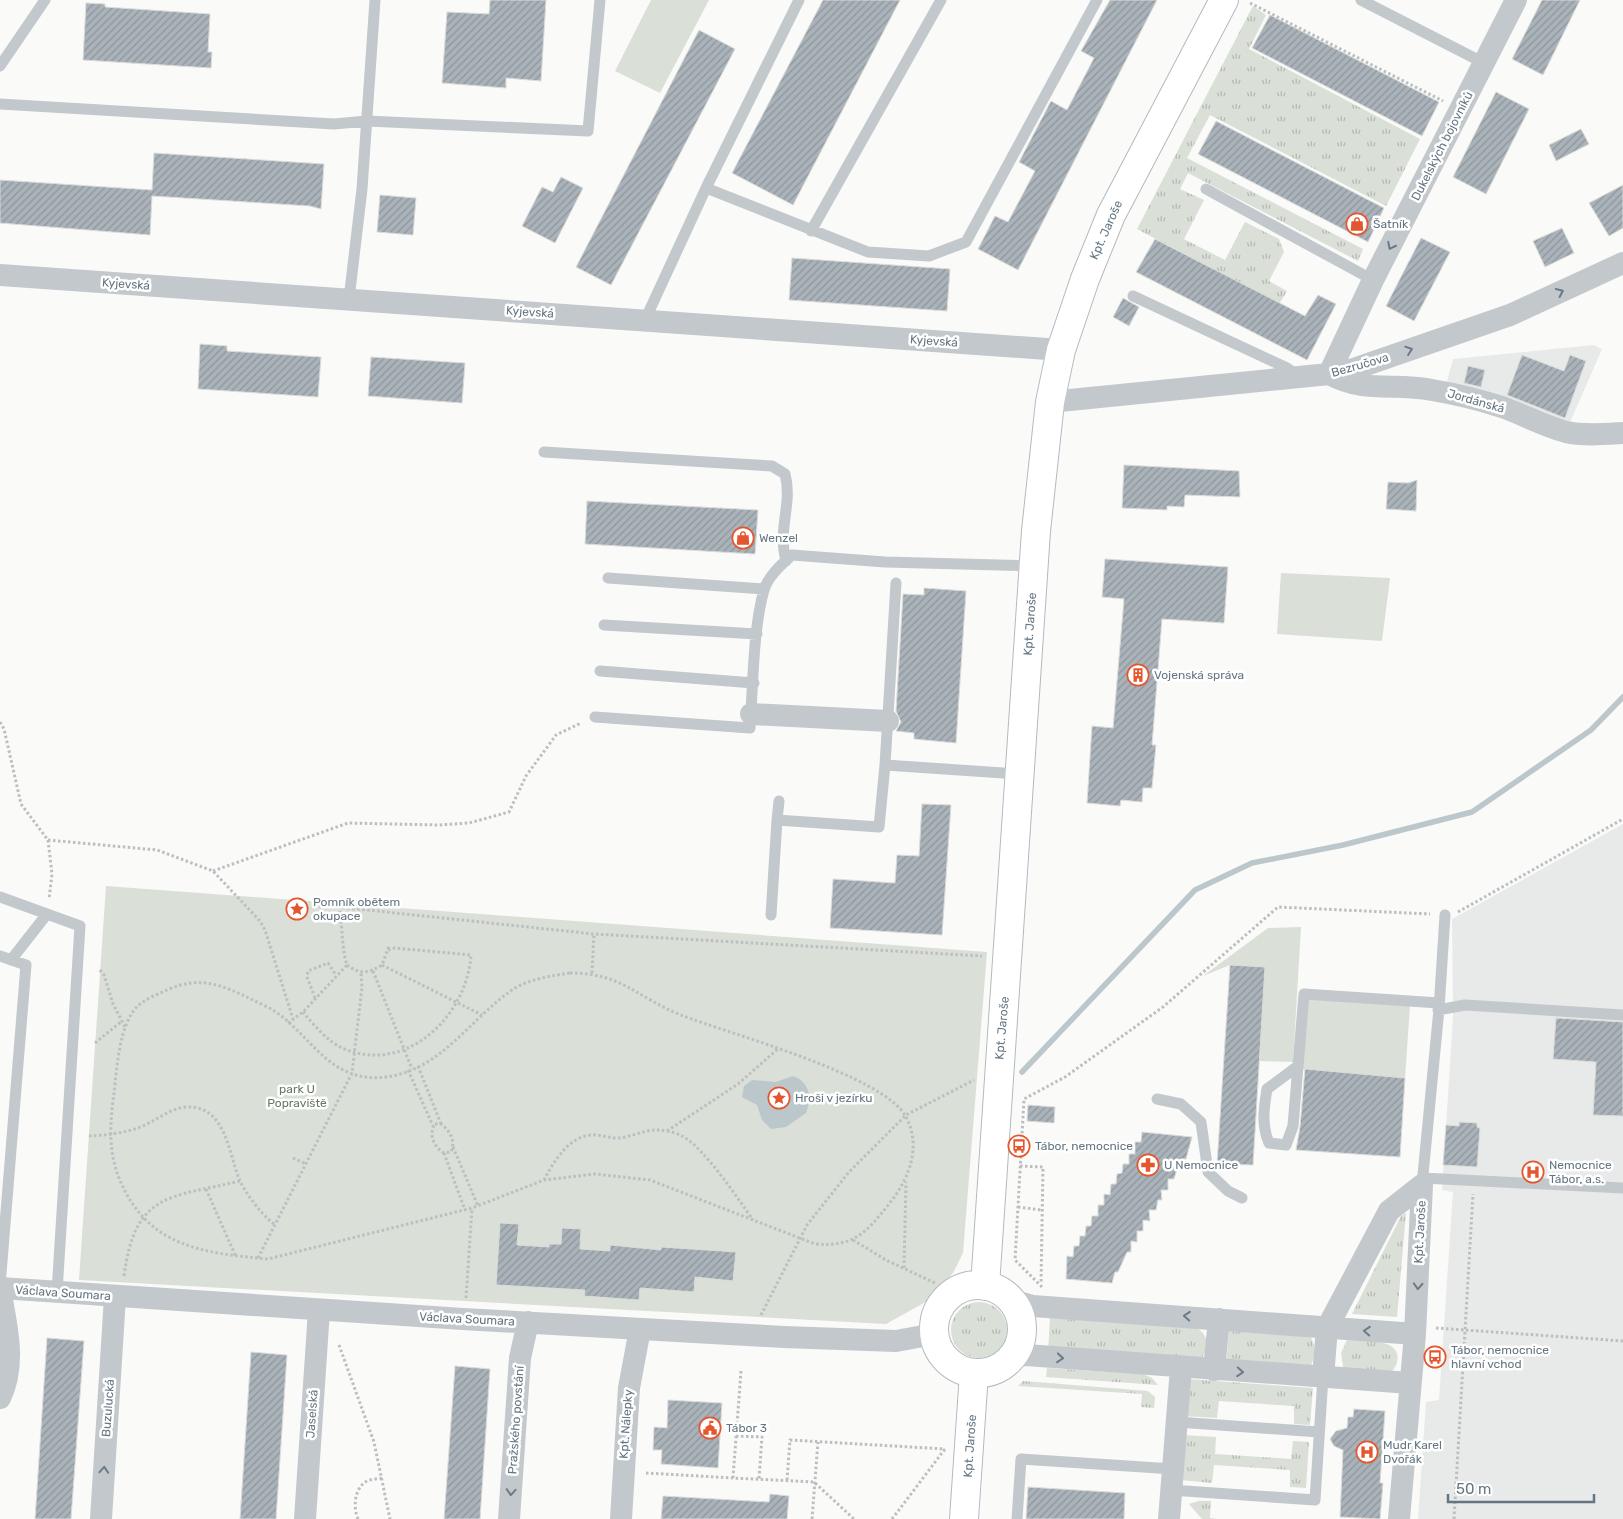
<svg xmlns="http://www.w3.org/2000/svg" width="1623" height="1519" viewBox="0 0 1623 1519" font-family="Rubik,sans-serif">
<defs>
<pattern id="grass-tufts" width="24" height="20" patternUnits="userSpaceOnUse" patternTransform="scale(1.25)"><rect width="24" height="20" fill="#dadfd7"/><path d="M3 7l-1-3M5 7V3M7 7l1-3M15 17l-1-3M17 17v-4M19 17l1-3" fill="none" stroke="#b4b9b4"/></pattern>
<pattern id="building-hatch" width="6" height="6" patternUnits="userSpaceOnUse" patternTransform="scale(1.25)"><rect width="6" height="6" fill="#aab3b9"/><path d="M-1 1l2-2M0 6l6-6M5 7l2-2" fill="none" stroke="#8e969c"/></pattern>
</defs>
<rect width="100%" height="100%" fill="#fafaf8"/>
<path fill="#e8e9e9" d="M 1594,345 L 1602,349 L 1569,425 L 1446,385 L 1453,359 Z
M 1623,824 L 1623,1519 L 1418,1519 L 1426,1402 L 1439,1400 L 1453,1192 L 1442,1190 L 1453,1016 L 1452,919 Z"/>
<path fill="url(#grass-tufts)" d="M 1253,6 L 1266,15 L 1249,49 L 1420,139 L 1386,206 L 1210,115 L 1187,158 L 1363,249 L 1358,261 L 1188,173 L 1180,189 L 1204,200 L 1184,239 L 1225,260 L 1245,222 L 1279,239 L 1284,252 L 1269,281 L 1287,291 L 1279,304 L 1137,229 Z
M 1406,1213 L 1397,1317 L 1352,1314 L 1401,1216 Z
M951 1330a28 28 0 1 1 56 0a28 28 0 1 1-56 0Z
M 1050,1318 L 1197,1328 C 1209,1336 1210,1348 1201,1359 L 1048,1352 Z
M 1229,1331 L 1311,1337 C 1317,1351 1315,1357 1309,1370 L 1226,1365 Z
M 1347,1340 C 1361,1341 1403,1337 1397,1362 C 1396,1367 1392,1373 1387,1374 C 1378,1377 1354,1373 1344,1373 L 1341,1353 Z
M 1047,1368 L 1143,1374 L 1152,1378 L 1158,1385 L 1046,1377 Z
M 1187,1379 L 1313,1388 L 1310,1425 L 1294,1424 L 1294,1406 L 1219,1401 L 1217,1418 L 1184,1416 Z
M 1023,1381 L 1148,1391 L 1155,1397 L 1154,1408 L 1141,1407 L 1142,1394 L 1018,1386 Z
M 1183,1435 L 1216,1437 L 1215,1454 L 1291,1459 L 1293,1441 L 1309,1442 L 1306,1488 L 1290,1487 L 1290,1470 L 1214,1465 L 1212,1483 L 1180,1480 Z
M 1199,1501 L 1211,1501 L 1210,1518 L 1217,1519 L 1202,1519 L 1189,1504 Z"/>
<path fill="#dadfd7" d="M 651,0 L 709,0 L 660,93 L 615,71 Z
M 1281,573 L 1390,578 L 1382,641 L 1277,634 Z
M 106,886 L 987,952 L 963,1253 L 953,1273 L 931,1299 L 886,1324 L 79,1280 Z
M 1301,927 L 1293,1062 L 1259,1061 L 1265,967 L 1230,965 L 1203,976 L 1268,928 Z
M 1307,998 L 1410,1005 L 1405,1078 L 1302,1069 Z"/>
<path fill="#bbc7cb" d="M 793,1076 C 810,1082 812,1098 806,1113 L 786,1127 L 771,1129 L 762,1120 L 757,1105 L 742,1097 L 744,1086 L 752,1080 L 776,1082 Z"/>
<g fill="none" stroke-linecap="round" stroke-linejoin="round">
<path stroke="#bbc7cb" stroke-width="5.5" d="M 1022,1072 L 1195,890 L 1252,863 L 1343,845 L 1472,812 L 1591,730 L 1623,697"/>
</g>
<path fill="url(#building-hatch)" stroke="#dcdcda" d="M 490,0 L 546,0 L 541,81 L 506,78 L 506,88 L 442,83 L 447,12 L 489,14 Z
M 823,0 L 900,0 L 793,205 L 732,173 Z
M 1110,0 L 1157,0 L 1018,270 L 978,249 L 995,216 L 1008,222 L 1035,171 L 1019,162 L 1051,101 L 1067,110 L 1094,58 L 1081,51 Z
M 1542,0 L 1580,0 L 1543,75 L 1512,59 Z
M 86,3 L 105,4 L 105,7 L 210,14 L 208,52 L 212,52 L 211,68 L 83,60 Z
M 1270,15 L 1439,102 L 1422,136 L 1252,48 Z
M 699,30 L 735,49 L 611,285 L 576,267 Z
M 1496,92 L 1529,109 L 1486,194 L 1453,177 Z
M 1216,121 L 1384,208 L 1368,242 L 1198,154 Z
M 1581,129 L 1589,144 L 1556,161 L 1549,145 Z
M 154,153 L 324,164 L 321,209 L 310,206 L 152,196 L 150,235 L 0,223 L 0,180 L 152,190 Z
M 561,177 L 583,188 L 555,243 L 522,226 L 542,187 L 553,192 Z
M 1623,185 L 1623,228 L 1609,236 L 1589,203 Z
M 380,195 L 416,198 L 413,235 L 377,232 Z
M 1562,228 L 1574,253 L 1545,267 L 1533,241 Z
M 1421,238 L 1450,252 L 1414,321 L 1386,306 Z
M 1155,239 L 1305,316 L 1318,295 L 1336,304 L 1307,360 L 1136,272 Z
M 792,258 L 950,269 L 947,311 L 789,300 Z
M 1123,298 L 1139,307 L 1129,326 L 1113,317 Z
M 200,344 L 227,346 L 227,351 L 321,357 L 318,397 L 198,389 Z
M 1522,355 L 1564,371 L 1570,355 L 1586,361 L 1565,418 L 1507,395 Z
M 371,357 L 465,363 L 462,403 L 368,396 Z
M 1468,366 L 1485,370 L 1481,387 L 1464,383 Z
M 1124,465 L 1239,471 L 1240,497 L 1185,495 L 1184,507 L 1167,506 L 1167,510 L 1122,508 Z
M 1417,480 L 1416,511 L 1386,509 L 1388,482 L 1408,483 Z
M 587,501 L 758,510 L 755,554 L 585,544 Z
M 1105,559 L 1228,567 L 1224,623 L 1162,619 L 1152,745 L 1156,745 L 1152,788 L 1143,788 L 1142,802 L 1121,800 L 1120,806 L 1087,803 L 1092,726 L 1113,728 L 1124,599 L 1102,597 Z
M 924,588 L 966,591 L 956,743 L 914,739 L 914,733 L 896,731 L 901,722 L 896,711 L 903,594 L 924,595 Z
M 922,804 L 951,805 L 942,935 L 830,928 L 833,879 L 895,883 L 897,855 L 919,856 Z
M 1230,965 L 1265,967 L 1253,1165 L 1217,1164 Z
M 1556,1018 L 1623,1022 L 1623,1116 L 1593,1115 L 1596,1062 L 1553,1059 Z
M 1305,1069 L 1405,1078 L 1400,1157 L 1296,1150 L 1300,1127 Z
M 1028,1105 L 1055,1107 L 1054,1123 L 1027,1121 Z
M 1459,1122 L 1477,1123 L 1477,1127 L 1480,1128 L 1477,1167 L 1443,1165 L 1446,1125 L 1459,1126 Z
M 1142,1132 L 1192,1137 L 1186,1159 L 1183,1159 L 1180,1169 L 1177,1169 L 1174,1179 L 1168,1179 L 1168,1190 L 1161,1190 L 1162,1200 L 1158,1200 L 1156,1210 L 1149,1210 L 1150,1221 L 1143,1220 L 1143,1231 L 1137,1231 L 1137,1242 L 1131,1241 L 1131,1252 L 1127,1252 L 1118,1272 L 1115,1272 L 1112,1283 L 1066,1279 L 1067,1256 L 1073,1257 L 1074,1246 L 1079,1246 L 1080,1236 L 1085,1236 L 1086,1226 L 1091,1226 L 1092,1216 L 1098,1216 L 1098,1205 L 1104,1205 L 1104,1194 L 1110,1195 L 1111,1184 L 1116,1184 L 1117,1174 L 1122,1173 L 1123,1164 L 1129,1164 L 1129,1154 L 1135,1154 L 1135,1142 L 1141,1142 Z
M 500,1223 L 519,1224 L 517,1245 L 549,1247 L 549,1244 L 561,1244 L 562,1228 L 581,1229 L 580,1249 L 610,1251 L 610,1245 L 661,1250 L 661,1247 L 736,1252 L 733,1281 L 695,1277 L 694,1292 L 640,1288 L 639,1300 L 584,1296 L 585,1290 L 496,1285 Z
M 47,1338 L 84,1341 L 71,1519 L 35,1519 Z
M 251,1352 L 287,1355 L 276,1519 L 240,1519 Z
M 455,1366 L 490,1369 L 480,1519 L 444,1519 Z
M 668,1400 L 722,1403 L 718,1468 L 661,1464 L 662,1450 L 653,1450 L 654,1427 L 667,1428 Z
M 1354,1409 L 1385,1411 L 1380,1483 L 1383,1483 L 1380,1519 L 1340,1517 L 1343,1450 L 1334,1446 L 1330,1439 L 1336,1431 L 1347,1428 L 1348,1417 L 1353,1417 Z
M 1028,1487 L 1125,1493 L 1124,1519 L 1026,1519 Z
M 770,1494 L 789,1496 L 787,1519 L 661,1519 L 663,1496 L 769,1502 Z"/>
<g fill="none" stroke-linecap="round" stroke-linejoin="round">
<g stroke="#b3babf" stroke-width="30">
<path id="secondary" d="M934 1329a44 44 0 1 1 88 0a44 44 0 1 1-88 0Z
M 985,1286 L 1036,531 L 1050,402 L 1061,350 L 1085,279 L 1111,215 L 1224,0
M 964,1519 L 974,1373"/>
</g>
<path stroke="#bbbfc2" stroke-width="3" stroke-dasharray="2.5 2.5" stroke-linecap="butt" d="M 1250,3 L 1443,101
M 0,722 L 4,729 L 21,804 L 48,840 L 157,850 L 213,871 L 260,921 L 265,930 L 293,1019
M 48,840 L 52,874 L 49,899
M 213,871 L 348,823 L 438,825 L 469,823 L 509,812 L 526,776 L 556,735 L 581,723
M 319,906 L 339,907
M 1458,912 L 1623,819
M 347,965 C 360,975 369,973 382,965 L 389,946
M 382,965 L 482,1015
M 100,970 L 104,975 L 113,1004 L 125,1027
M 373,971 L 412,1069
M 570,973 C 622,973 636,997 681,1015 C 729,1034 884,1075 906,1117 C 922,1147 909,1179 889,1204 C 866,1233 854,1247 815,1244 L 650,1180 L 595,1174 L 544,1180 L 472,1208 L 268,1259 C 202,1253 147,1247 119,1178 C 108,1151 110,1121 114,1093 C 117,1068 119,1021 140,1004 C 148,998 158,994 167,990 C 200,975 222,985 253,1000 C 260,1004 269,1007 276,1012 C 313,1038 331,1084 386,1077 C 441,1070 470,1019 512,990 C 529,979 550,976 570,973 Z
M 592,973 L 594,934
M 315,998 L 307,977 L 308,971 L 328,963 L 336,975
M 303,1012 C 314,1025 327,1041 342,1048 C 406,1076 467,1016 471,955 L 395,948 L 388,950
M 288,1023 L 303,1012 L 347,965 C 341,946 343,926 339,907 L 594,934 L 982,956
M 95,1043 L 122,1021
M 418,1066 L 441,1124
M 408,1070 L 433,1126
M 435,1124 L 441,1124 C 450,1131 456,1141 451,1152 L 444,1153 C 434,1147 428,1135 435,1124 Z
M 667,1131 L 738,1084 L 779,1048
M 89,1136 C 107,1135 128,1133 145,1125 C 160,1118 171,1108 187,1107 C 225,1105 229,1153 239,1179 C 246,1194 261,1214 274,1224
M 453,1147 L 478,1206
M 444,1153 L 465,1210
M 293,1158 L 306,1164
M 1020,1166 L 1043,1167 L 1041,1284
M 544,1180 C 554,1161 569,1136 592,1135 C 601,1134 610,1139 619,1138 C 631,1137 644,1130 656,1130 C 664,1130 675,1132 682,1136 C 703,1146 739,1200 753,1220
M 206,1189 L 236,1257
M 1018,1207 L 1041,1210
M 853,1240 L 886,1260 L 937,1284
M 258,1258 L 352,1073 L 362,987 L 361,973
M 904,1268 L 906,1182
M 124,1276 C 135,1192 169,1198 240,1181
M 1042,1287 L 1015,1260 L 1024,1099 L 1065,1077 L 1163,1007 L 1278,907 L 1430,914
M 466,1298 L 472,1208
M 761,1315 L 807,1225 L 849,1172 L 906,1115 L 974,1080
M 1436,1328 L 1623,1341
M 339,1345 L 374,1442 L 390,1519
M 741,1371 L 733,1478 L 814,1482 L 854,1519
M 736,1436 L 762,1437 L 759,1479
M 646,1473 L 733,1478
M 787,1480 L 790,1440 L 945,1449
M 358,1519 C 353,1508 354,1488 367,1481 C 371,1479 378,1479 383,1478
M 812,1519 L 818,1442
M 892,1519 L 945,1449
M 1454,1519 L 1473,1194"/>
<path stroke="#c3c8cc" stroke-width="11" d="M 1361,0 L 1484,63
M 0,66 L 45,0
M 0,104 L 334,124 L 367,121 L 588,131 L 600,0
M 706,188 L 868,252 L 929,256 L 966,242 L 1097,0
M 1206,189 L 1373,280
M 811,231 L 941,0
M 1133,296 L 1287,368 L 1298,376
M 349,299 L 362,189 L 375,0
M 645,320 L 706,188 L 799,0
M 544,452 L 772,466 L 785,474 C 793,504 777,529 786,561
M 608,578 L 764,589
M 896,583 L 885,765 L 1019,774
M 604,625 L 757,634
M 600,671 L 754,683
M 595,717 L 750,728 C 753,687 753,628 764,590 C 768,576 782,564 792,555 L 885,562 L 1034,566
M 777,820 L 779,801
M 0,897 L 80,926 L 57,1292
M 771,915 L 777,820 L 879,827 L 885,765
M 0,956 L 26,965 L 0,1286
M 11,960 L 47,914
M 1438,1010 L 1465,1005 L 1623,1015
M 1298,1066 L 1267,1089 C 1264,1108 1261,1124 1269,1143 L 1286,1145 L 1293,1126 L 1304,994 L 1439,1003
M 1157,1099 L 1181,1104 L 1201,1122 L 1208,1172 L 1228,1191 L 1242,1198
M 1423,1178 L 1623,1188
M 1422,1185 L 1439,1009 L 1445,915
M 1177,1422 L 1319,1432
M 1171,1490 L 1315,1500 L 1323,1377
M 1017,1519 L 1021,1459 L 1173,1469"/>
<path stroke="#c3c8cc" stroke-width="22" d="M 0,275 L 1061,350
M 1329,374 L 1373,280 L 1516,0
M 1329,374 C 1365,394 1395,382 1432,390 C 1456,394 1480,400 1502,407 C 1524,415 1544,426 1566,432 C 1583,436 1606,434 1623,433
M 1050,402 L 1329,374 L 1351,370 L 1510,315 L 1623,263
M 751,714 L 888,721
M 0,1288 L 463,1319 L 784,1337 L 896,1341 L 934,1334
M 0,1289 C 6,1324 17,1364 0,1398
M 1011,1300 L 1033,1306 L 1415,1334
M 1012,1357 L 1026,1355 L 1410,1383
M 1214,1370 L 1219,1319
M 1323,1377 L 1327,1328 L 1389,1211 L 1422,1185
M 101,1519 L 115,1297
M 305,1519 L 319,1310
M 509,1519 L 520,1358 L 528,1322
M 621,1519 L 629,1388 L 640,1329
M 1169,1519 L 1181,1368
M 1399,1519 L 1415,1334 L 1422,1185"/>
<use href="#secondary" stroke="#fff" stroke-width="28"/>
</g>
<defs><path id="oneway-chevron" d="M-2-3.5L2.5 0L-2 3.5" fill="none" stroke-width="1.6" stroke-linecap="round" stroke-linejoin="round" transform="scale(1.25)"/></defs>
<g stroke="#6a7a87">
<use href="#oneway-chevron" transform="translate(1391 246) rotate(117)"/>
<use href="#oneway-chevron" transform="translate(1560 292) rotate(-25)"/>
<use href="#oneway-chevron" transform="translate(1409 350) rotate(-19)"/>
<use href="#oneway-chevron" transform="translate(1418 1286) rotate(93)"/>
<use href="#oneway-chevron" transform="translate(1187 1316) rotate(-176)"/>
<use href="#oneway-chevron" transform="translate(1367 1331) rotate(-176)"/>
<use href="#oneway-chevron" transform="translate(1060 1358) rotate(5)"/>
<use href="#oneway-chevron" transform="translate(1240 1372) rotate(4)"/>
<use href="#oneway-chevron" transform="translate(104 1470) rotate(-86)"/>
<use href="#oneway-chevron" transform="translate(511 1492) rotate(94)"/>
</g>
<defs>
<g id="shop-ring" transform="scale(1.125)"><circle r="9.5" fill="#fff" stroke="#e4572e" stroke-width="1.5"/><path d="M-5-2.5h2.3a2.7 3.5 0 0 1 5.4 0H5L5.5 6h-11ZM-1.5-2.5h3a1.5 2.3 0 0 0-3 0Z" fill="#e4572e"/></g>
<g id="building-ring" transform="scale(1.125)"><circle r="9.5" fill="#fff" stroke="#e4572e" stroke-width="1.5"/><path d="M-4-6H4V6H1V3H-1V6H-4ZM-2.5-4.3h1.7v1.8h-1.7ZM.8-4.3h1.7v1.8H.8ZM-2.5-1h1.7V.8h-1.7ZM.8-1h1.7V.8H.8Z" fill="#e4572e"/></g>
<g id="sight-ring" transform="scale(1.125)"><circle r="9.5" fill="#fff" stroke="#e4572e" stroke-width="1.5"/><path d="M0-6L1.8-2.2L6-1.7L2.9 1.2L3.7 5.4L0 3.3L-3.7 5.4L-2.9 1.2L-6-1.7L-1.8-2.2Z" fill="#e4572e"/></g>
<g id="bus-ring" transform="scale(1.125)"><circle r="9.5" fill="#fff" stroke="#e4572e" stroke-width="1.5"/><path d="M-5-6H5V4H4V6H2V4H-2V6H-4V4H-5ZM-3.5-4V0h7V-4ZM-3.5 1.2v1.5H-2V1.2ZM2 1.2v1.5H3.5V1.2Z" fill="#e4572e"/></g>
<g id="pharmacy-ring" transform="scale(1.125)"><circle r="9.5" fill="#fff" stroke="#e4572e" stroke-width="1.5"/><path d="M-2-6h4v4h4v4h-4v4h-4v-4h-4v-4h4Z" fill="#e4572e"/></g>
<g id="hospital-ring" transform="scale(1.125)"><circle r="9.5" fill="#fff" stroke="#e4572e" stroke-width="1.5"/><path d="M-5-5h3v3.5h4V-5h3V5h-3V1.5h-4V5h-3Z" fill="#e4572e"/></g>
<g id="civic-ring" transform="scale(1.125)"><circle r="9.5" fill="#fff" stroke="#e4572e" stroke-width="1.5"/><path d="M-.6-6.5H3V-4.5H.6V-3L4-1V1h2V6H-6V1h2V-1L-.6-3ZM-1.2 2.5V6h2.4V2.5Z" fill="#e4572e"/></g>
</defs>
<g fill-rule="evenodd">
<use href="#shop-ring" x="1357" y="224"/>
<use href="#shop-ring" x="743" y="538"/>
<use href="#building-ring" x="1138" y="675"/>
<use href="#sight-ring" x="297" y="909"/>
<use href="#sight-ring" x="779" y="1098"/>
<use href="#bus-ring" x="1019" y="1146"/>
<use href="#pharmacy-ring" x="1148" y="1165"/>
<use href="#hospital-ring" x="1533" y="1172"/>
<use href="#bus-ring" x="1435" y="1357"/>
<use href="#civic-ring" x="710" y="1428"/>
<use href="#hospital-ring" x="1367" y="1452"/>
</g>
<g text-anchor="middle" dominant-baseline="central" stroke-width="5" stroke-linejoin="round" paint-order="stroke">
<g font-size="12" fill="#657683" stroke="#fff">
<text transform="translate(1442 146) rotate(-63)">Dukelských bojovníků</text>
<text transform="translate(1106 230) rotate(-66)">Kpt. Jaroše</text>
<text transform="translate(126 284) rotate(4)">Kyjevská</text>
<text transform="translate(530 312) rotate(4)">Kyjevská</text>
<text transform="translate(934 341) rotate(4)">Kyjevská</text>
<text transform="translate(1360 365) rotate(-16)">Bezručova</text>
<text transform="translate(1476 401) rotate(16)">Jordánská</text>
<text transform="translate(1030 624) rotate(-86)">Kpt. Jaroše</text>
<text transform="translate(1002 1028) rotate(-85)">Kpt. Jaroše</text>
<text transform="translate(1420 1232) rotate(-87)">Kpt. Jaroše</text>
<text transform="translate(63 1293) rotate(4)">Václava Soumara</text>
<text transform="translate(467 1319) rotate(3)">Václava Soumara</text>
<text transform="translate(108 1408) rotate(-86)">Buzulucká</text>
<text transform="translate(312 1414) rotate(-86)">Jaselská</text>
<text transform="translate(516 1420) rotate(-86)">Pražského povstání</text>
<text transform="translate(626 1424) rotate(-86)">Kpt. Nálepky</text>
<text transform="translate(970 1446) rotate(-86)">Kpt. Jaroše</text>
</g>
<g font-size="12" fill="#657683" stroke="#fff" text-anchor="start">
<text x="1373" y="224">Šatník</text>
<text x="759" y="538">Wenzel</text>
<text x="1154" y="675">Vojenská správa</text>
<text x="313" y="902">Pomník obětem<tspan x="313" dy="14">okupace</tspan></text>
<text x="795" y="1098">Hroši v jezírku</text>
<text x="1035" y="1146">Tábor, nemocnice</text>
<text x="1164" y="1165">U Nemocnice</text>
<text x="1549" y="1165">Nemocnice<tspan x="1549" dy="14">Tábor, a.s.</tspan></text>
<text x="1451" y="1350">Tábor, nemocnice<tspan x="1451" dy="14">hlavní vchod</tspan></text>
<text x="726" y="1428">Tábor 3</text>
<text x="1383" y="1445">Mudr Karel<tspan x="1383" dy="14">Dvořák</tspan></text>
</g>
<g font-size="12" fill="#687a64" stroke="#fff">
<text x="297" y="1089">park U<tspan x="297" dy="14">Popraviště</tspan></text>
</g>
</g>
<path d="M1448 1494v8h146v-8" fill="none" stroke="#657683" stroke-width="2.5"/>
<text x="1456" y="1494" font-size="15" fill="#657683" stroke="#ffffff" stroke-width="4" paint-order="stroke">50 m</text>
</svg>
